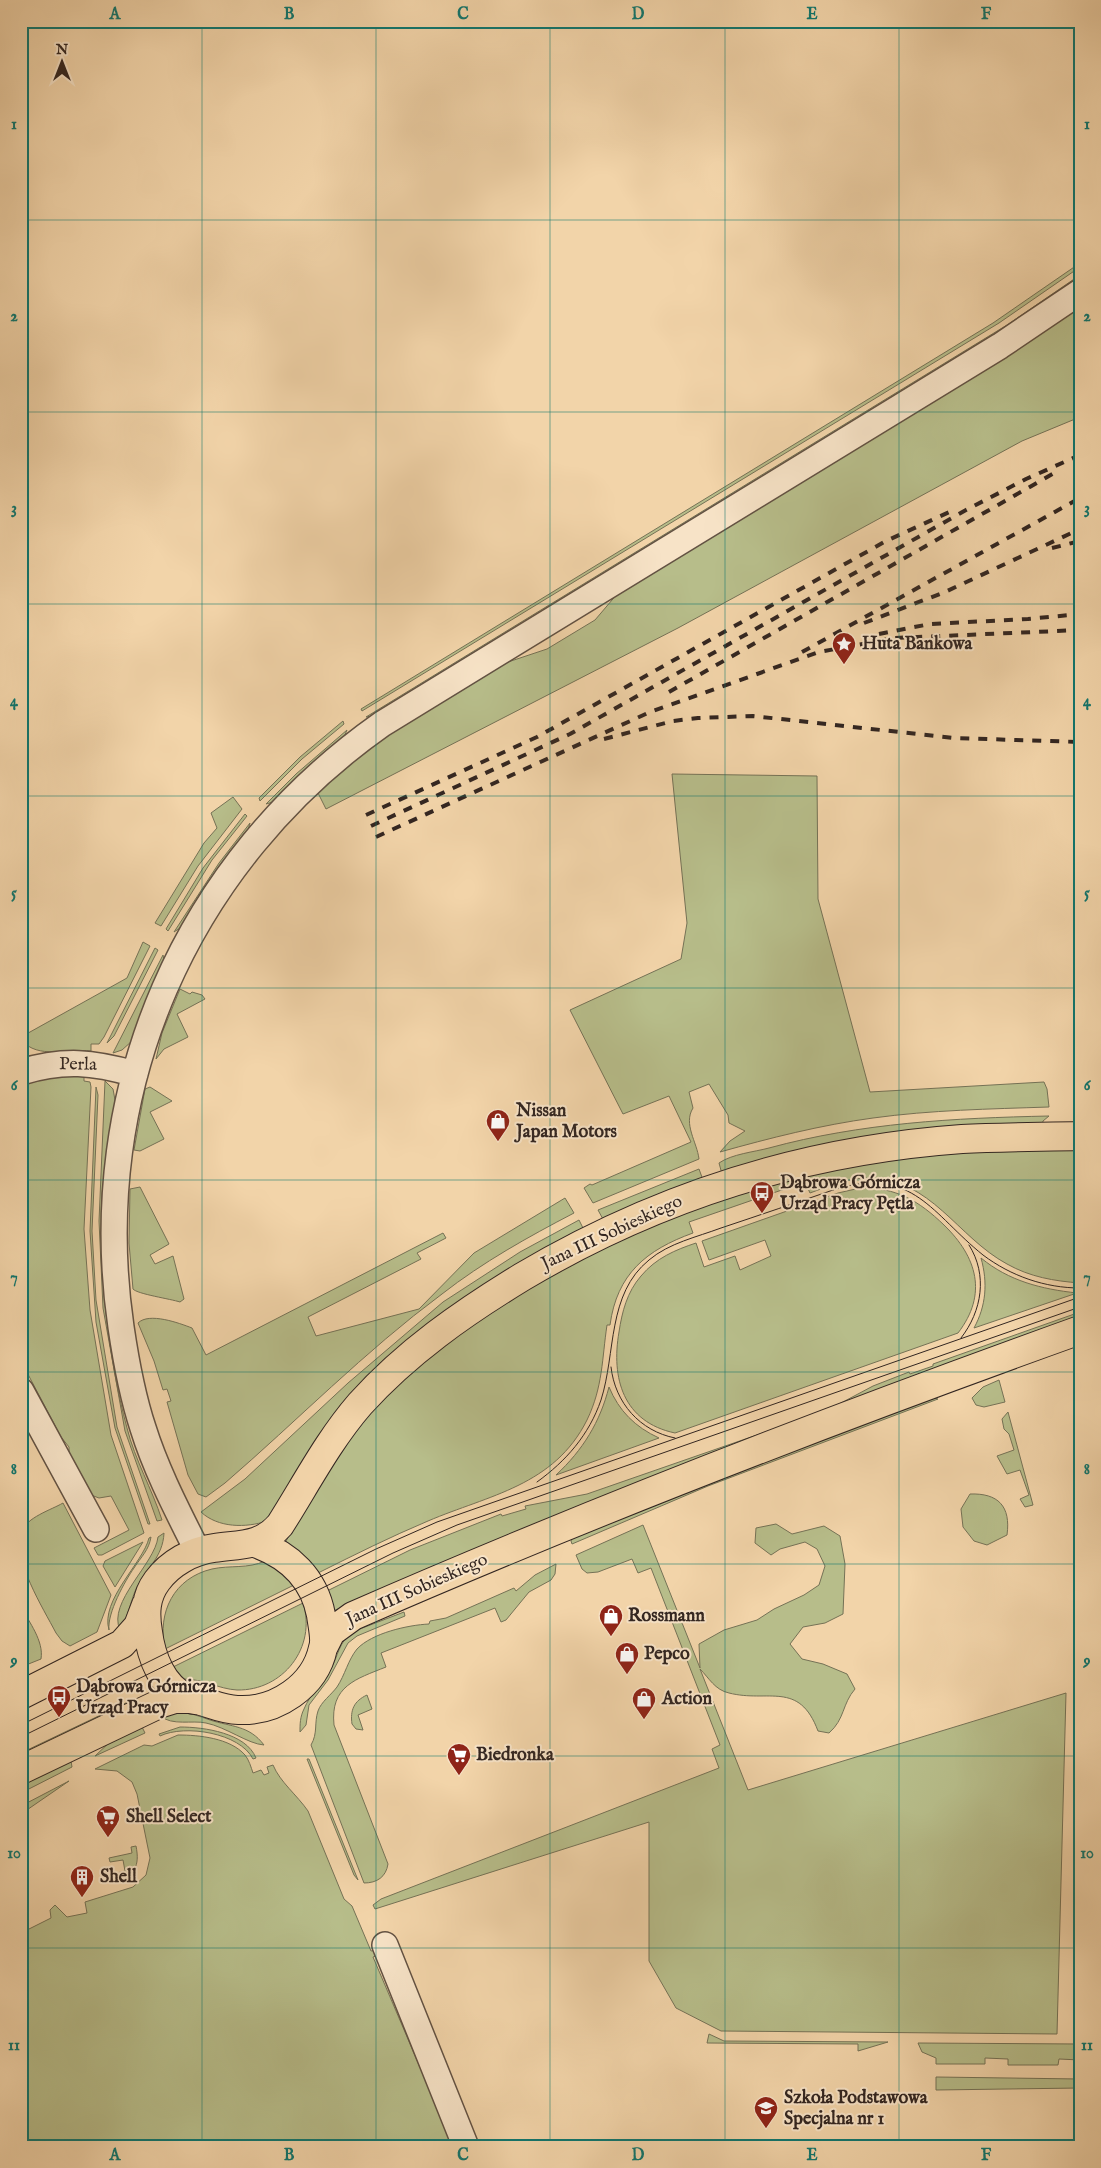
<svg xmlns="http://www.w3.org/2000/svg" width="1101" height="2168" viewBox="0 0 1101 2168" font-family="'IM FELL English',serif">
<rect width="100%" height="100%" fill="#f2d4a9"/>
<filter id="stains"><feTurbulence type="fractalNoise" baseFrequency=".004" numOctaves="4"/><feColorMatrix values="0 0 0 0 .2 0 0 0 0 .09 0 0 0 0 .02 0 0 0 .5 -.17"/></filter>
<radialGradient id="worn" r=".72"><stop offset=".6" stop-color="#630" stop-opacity="0"/><stop offset="1" stop-color="#630" stop-opacity=".3"/></radialGradient>
<path fill="#b7bd8a" stroke="#757256" d="M 1080,263 L 1080,267 L 999,323 L 362,711 L 361,709 L 993,323 Z
M 1080,275 L 1080,278 L 1026,316 L 373,716 L 366,717 L 1007,325 Z
M 1080,306 L 1080,417 L 1022,441 L 678,628 L 326,809 L 317,791 L 382,738 L 505,663 L 547,649 L 595,620 L 618,593 Z
M 343,721 L 344,724 L 302,759 L 260,801 L 259,798 L 300,757 Z
M 347,730 L 344,737 L 306,769 L 273,802 L 266,804 L 296,774 Z
M 672,774 L 817,776 L 818,899 L 870,1092 L 1044,1082 L 1047,1089 L 1049,1107 C 990,1109 931,1110 873,1118 C 821,1125 770,1138 720,1152 L 730,1141 L 745,1131 L 729,1123 L 728,1115 L 709,1084 L 689,1092 L 693,1108 C 683,1124 697,1142 699,1159 L 593,1203 L 584,1188 L 590,1184 L 592,1185 L 691,1142 L 669,1096 L 623,1114 L 570,1010 L 681,959 L 687,923 Z
M 233,797 L 242,809 L 198,866 L 161,926 L 155,923 L 204,843 L 217,828 L 211,813 Z
M 245,814 L 247,816 L 212,860 L 168,931 L 166,929 L 203,868 Z
M 250,823 L 248,830 L 222,864 L 180,928 L 174,932 L 219,863 Z
M 143,942 L 150,946 L 104,1037 L 99,1044 L 91,1044 L 91,1051 C 67,1048 39,1060 21,1040 L 21,1037 L 127,978 Z
M 155,948 L 158,950 L 114,1036 L 107,1043 Z
M 163,955 L 164,960 L 132,1041 L 122,1050 L 113,1053 Z
M 180,989 L 190,994 L 192,992 L 202,995 L 205,999 L 177,1014 L 188,1037 L 164,1049 L 156,1059 L 162,1033 Z
M 84,1075 L 84,1081 L 90,1082 L 91,1087 L 84,1229 L 90,1310 L 111,1435 L 144,1533 L 102,1555 L 98,1555 L 94,1548 L 129,1530 L 111,1496 L 99,1498 L 91,1495 L 69,1455 L 69,1447 L 61,1437 L 21,1361 L 21,1083 L 52,1076 Z
M 105,1081 L 113,1089 L 115,1100 C 113,1132 105,1163 102,1194 C 98,1267 108,1358 127,1428 C 135,1460 152,1489 162,1520 L 157,1521 L 125,1431 L 103,1308 L 99,1221 Z
M 96,1087 L 98,1095 L 92,1231 L 96,1300 L 117,1427 L 150,1524 L 148,1524 L 115,1428 L 96,1322 L 90,1231 Z
M 150,1087 L 172,1101 L 150,1112 L 164,1139 L 140,1151 L 134,1150 L 145,1089 Z
M 1049,1116 L 1043,1121 L 1042,1126 L 722,1174 L 719,1163 C 732,1154 754,1152 769,1148 C 861,1123 954,1118 1049,1116 Z
M 1080,1148 L 1080,1283 C 1054,1281 1030,1277 1007,1264 C 957,1237 931,1178 868,1178 C 848,1178 829,1186 810,1193 L 805,1182 L 689,1222 L 693,1233 C 646,1250 617,1274 610,1325 L 607,1325 C 602,1358 603,1387 587,1420 C 554,1486 489,1495 428,1521 C 390,1537 354,1555 318,1573 L 285,1543 L 318,1482 L 369,1412 L 437,1348 L 540,1279 L 678,1213 L 817,1171 L 954,1151 Z
M 699,1169 L 703,1180 L 604,1221 L 598,1210 Z
M 140,1187 L 169,1244 L 150,1255 L 155,1264 L 173,1256 L 184,1299 L 180,1302 C 171,1299 137,1294 133,1289 L 129,1243 L 130,1189 Z
M 860,1188 C 896,1187 919,1201 944,1225 C 977,1257 988,1294 958,1333 L 675,1433 C 623,1422 611,1378 619,1332 C 622,1312 627,1292 641,1276 C 656,1258 675,1250 696,1243 L 704,1267 L 735,1256 L 740,1270 L 771,1256 L 765,1240 L 709,1260 L 702,1241 L 838,1193 Z
M 565,1198 L 574,1213 C 528,1237 483,1262 442,1294 C 365,1351 297,1421 225,1483 L 206,1497 L 198,1494 L 188,1475 L 167,1402 L 171,1401 L 167,1389 L 163,1390 L 154,1361 L 138,1323 C 149,1312 179,1323 192,1328 L 206,1355 L 443,1233 L 446,1238 L 417,1253 L 421,1259 L 308,1317 L 316,1336 L 419,1309 L 474,1253 Z
M 579,1220 L 584,1230 L 455,1306 L 267,1521 C 246,1528 218,1528 201,1512 L 245,1479 L 348,1383 L 443,1302 L 520,1252 Z
M 981,1258 C 1009,1281 1041,1289 1077,1293 L 974,1328 C 986,1306 988,1283 981,1258 Z
M 1080,1312 L 1080,1319 L 451,1562 L 333,1611 L 327,1591 L 410,1550 L 501,1514 L 502,1516 L 526,1509 L 525,1506 L 587,1494 L 826,1411 L 873,1386 L 909,1372 L 910,1374 L 933,1366 L 933,1364 Z
M 999,1380 L 1005,1402 L 984,1407 L 976,1405 L 972,1398 L 983,1387 Z
M 609,1387 C 619,1411 635,1427 659,1438 L 556,1475 C 583,1450 600,1422 609,1387 Z
M 934,1398 L 938,1399 L 708,1486 L 572,1544 L 571,1541 L 573,1536 L 706,1482 Z
M 1008,1412 L 1033,1505 L 1025,1507 L 1020,1499 L 1029,1495 L 1020,1470 L 1007,1474 L 997,1456 L 1014,1450 L 1009,1434 L 1004,1429 L 1002,1419 Z
M 970,1494 C 998,1493 1011,1506 1007,1535 L 987,1545 L 974,1541 L 963,1527 L 961,1509 Z
M 63,1503 L 111,1595 L 97,1632 L 70,1646 L 62,1641 L 56,1633 C 43,1608 12,1559 21,1532 C 27,1517 51,1510 63,1503 Z
M 776,1524 L 792,1534 L 824,1526 L 840,1536 L 845,1564 L 843,1614 L 825,1623 L 803,1627 L 790,1644 L 802,1659 L 823,1664 L 847,1674 L 855,1689 C 842,1704 845,1719 829,1733 L 818,1731 C 799,1680 768,1703 729,1693 C 715,1690 709,1678 700,1669 L 748,1790 L 1066,1693 L 1057,2034 L 721,2031 L 676,2008 L 649,1961 L 649,1822 L 375,1909 L 373,1905 L 381,1899 L 719,1768 L 712,1749 L 720,1745 L 651,1568 L 638,1573 L 632,1559 L 598,1572 L 587,1573 L 582,1569 L 576,1555 L 643,1525 L 700,1668 L 699,1644 L 724,1630 L 757,1620 L 774,1609 L 804,1595 L 819,1585 L 825,1566 L 817,1549 L 805,1542 L 780,1549 L 771,1555 L 755,1543 L 756,1528 Z
M 164,1533 C 163,1557 146,1569 136,1589 C 130,1603 128,1617 120,1630 C 107,1602 155,1564 158,1537 Z
M 151,1537 C 149,1550 141,1557 134,1568 C 125,1581 107,1613 109,1630 C 100,1600 143,1563 149,1538 Z
M 143,1542 L 115,1587 L 103,1566 L 105,1561 Z
M 265,1561 L 281,1572 L 294,1585 L 165,1649 C 157,1612 174,1578 212,1569 C 230,1565 248,1569 265,1561 Z
M 556,1564 L 555,1574 L 551,1580 L 529,1592 L 506,1620 L 501,1622 L 495,1608 L 381,1653 L 386,1667 C 356,1679 330,1686 334,1725 L 388,1864 C 386,1877 377,1883 364,1883 L 311,1745 C 318,1733 314,1723 318,1711 C 321,1702 331,1695 337,1687 C 345,1675 348,1660 357,1649 C 372,1633 408,1625 429,1624 L 430,1621 L 446,1618 L 514,1588 L 516,1591 L 535,1575 Z
M 303,1603 C 317,1647 283,1691 237,1690 C 219,1689 203,1679 184,1679 L 173,1667 Z
M 21,1607 C 29,1622 44,1641 41,1659 L 21,1667 Z
M 404,1612 L 405,1616 L 357,1636 L 348,1643 L 328,1680 L 309,1705 L 306,1725 L 300,1732 C 300,1724 300,1717 304,1709 C 310,1694 323,1683 331,1669 C 338,1656 339,1642 352,1632 Z
M 367,1695 L 372,1709 L 358,1715 L 363,1730 L 356,1729 L 352,1724 C 350,1710 354,1701 367,1695 Z
M 130,1701 L 132,1705 L 21,1758 L 21,1753 Z
M 179,1712 C 191,1713 199,1716 210,1720 C 231,1727 249,1725 264,1745 C 248,1744 226,1727 206,1723 C 193,1720 171,1726 161,1716 Z
M 141,1725 L 145,1733 L 95,1756 L 112,1740 Z
M 180,1727 C 204,1727 246,1733 256,1758 L 253,1759 C 240,1733 185,1724 160,1736 L 159,1734 Z
M 178,1735 C 199,1735 230,1738 245,1755 C 249,1760 251,1767 253,1773 L 261,1770 L 264,1775 L 269,1773 L 267,1767 L 273,1765 C 280,1782 297,1795 308,1811 L 344,1899 L 352,1906 L 371,1951 L 376,1950 L 382,1954 L 373,1957 L 454,2147 L 21,2147 L 21,1933 L 51,1918 L 50,1910 L 55,1905 L 67,1917 L 87,1913 L 85,1902 L 133,1887 L 146,1875 L 150,1858 L 137,1794 L 132,1782 L 117,1771 L 95,1769 L 144,1745 L 152,1746 Z
M 307,1759 L 309,1759 L 358,1880 L 354,1875 Z
M 71,1761 L 72,1767 L 21,1793 L 21,1783 Z
M 69,1781 L 21,1814 L 23,1805 Z
M 136,1846 C 140,1866 135,1876 114,1881 L 113,1874 L 125,1871 L 123,1860 L 110,1862 L 109,1858 L 132,1853 L 131,1847 Z
M 709,2034 L 724,2041 L 888,2042 L 858,2051 L 858,2044 L 707,2043 Z
M 918,2043 L 1080,2044 L 1080,2060 L 1059,2059 L 1058,2065 L 1008,2065 L 1008,2059 L 985,2058 L 985,2064 L 936,2064 L 936,2058 L 922,2052 Z
M 936,2077 L 1080,2079 L 1080,2088 L 936,2090 Z"/>
<g fill="none" stroke-linecap="round" stroke-linejoin="round">
<g stroke="#635243" stroke-width="28">
<path id="minor" d="M 21,1072 C 64,1059 93,1062 135,1074
M 21,1391 L 96,1529
M 198,1552 C 178,1512 156,1470 143,1428 C 132,1395 126,1361 121,1327 C 86,1089 186,862 382,724 L 1000,346 L 1080,292
M 385,1945 L 466,2147"/>
</g>
<g stroke="#332621" stroke-width="30">
<path id="major" d="M 255,1543 C 289,1555 314,1578 321,1615 C 322,1624 326,1639 323,1648 C 315,1686 276,1712 238,1710 C 225,1710 214,1705 201,1701 C 197,1700 191,1700 187,1698 C 162,1687 151,1656 148,1632 C 145,1614 145,1597 157,1581 C 170,1563 192,1551 214,1548 C 240,1544 261,1547 280,1525 C 306,1484 328,1441 360,1404 C 407,1352 463,1313 522,1277 C 657,1197 806,1150 962,1139 C 1001,1137 1041,1137 1080,1136
M 324,1646 L 331,1632 L 353,1616 C 591,1512 835,1418 1080,1330
M 21,1695 L 122,1644 L 138,1626 L 146,1605
M 21,1770 L 159,1704 L 175,1699 L 187,1699"/>
</g>
<use href="#minor" stroke="#f7e3c7" stroke-width="25"/>
<use href="#major" stroke="#f2d4a9" stroke-width="28"/>
<path stroke="#332621" stroke-width="1" d="M 961,1338 C 982,1311 988,1275 969,1245
M 611,1367 C 615,1403 640,1431 675,1438
M 537,1482 C 566,1461 589,1435 601,1400 C 616,1353 607,1294 649,1260 C 669,1243 697,1237 721,1228 C 760,1215 798,1202 836,1189 C 913,1166 932,1214 983,1255 C 1011,1276 1045,1288 1080,1288
M 21,1725 L 376,1549 L 437,1522 L 1080,1297
M 21,1737 L 393,1553 L 457,1525 L 1080,1307"/>
<path stroke="#332621" stroke-width="4" stroke-dasharray="9 9" stroke-linecap="butt" d="M 1052,548 L 1080,541
M 864,623 L 945,592 L 1080,529
M 879,634 L 930,624 L 1028,619 L 1080,614
M 802,652 L 1080,498
M 669,692 L 1056,472
M 604,739 L 673,721 L 698,718 L 753,716 L 954,738 L 1080,742
M 366,815 L 537,737 L 886,541 L 956,509
M 371,826 L 570,734 L 966,510 L 1026,479 L 1080,455
M 376,837 L 650,712 L 819,652 L 895,638 L 1080,630"/>
</g>
<path fill="none" stroke="#0f766e" stroke-width="1" stroke-opacity="0.55" d="M 202,21 L 202,2147M 376,21 L 376,2147M 550,21 L 550,2147M 725,21 L 725,2147M 899,21 L 899,2147M 21,220 L 1080,220M 21,412 L 1080,412M 21,604 L 1080,604M 21,796 L 1080,796M 21,988 L 1080,988M 21,1180 L 1080,1180M 21,1372 L 1080,1372M 21,1564 L 1080,1564M 21,1756 L 1080,1756M 21,1948 L 1080,1948"/>
<defs>
<g id="sight-pin" transform="scale(1.25)"><path d="M0 17L-7.5 6A9.5 9.5 0 1 1 7.5 6Z" fill="#8f2418" stroke="#f7e3c7"/><path d="M0-6L1.8-2.2L6-1.7L2.9 1.2L3.7 5.4L0 3.3L-3.7 5.4L-2.9 1.2L-6-1.7L-1.8-2.2Z" fill="#fff"/></g>
<g id="shop-pin" transform="scale(1.25)"><path d="M0 17L-7.5 6A9.5 9.5 0 1 1 7.5 6Z" fill="#8f2418" stroke="#f7e3c7"/><path d="M-5-2.5h2.3a2.7 3.5 0 0 1 5.4 0H5L5.5 6h-11ZM-1.5-2.5h3a1.5 2.3 0 0 0-3 0Z" fill="#fff"/></g>
<g id="bus-pin" transform="scale(1.25)"><path d="M0 17L-7.5 6A9.5 9.5 0 1 1 7.5 6Z" fill="#8f2418" stroke="#f7e3c7"/><path d="M-5-6H5V4H4V6H2V4H-2V6H-4V4H-5ZM-3.5-4V0h7V-4ZM-3.5 1.2v1.5H-2V1.2ZM2 1.2v1.5H3.5V1.2Z" fill="#fff"/></g>
<g id="supermarket-pin" transform="scale(1.25)"><path d="M0 17L-7.5 6A9.5 9.5 0 1 1 7.5 6Z" fill="#8f2418" stroke="#f7e3c7"/><path d="M-6-5.5h2.5l.6 2H6L4.5 2H-2.5L-4.4-4H-6ZM-1.5 3.2a1.3 1.3 0 1 0 .1 0ZM3 3.2a1.3 1.3 0 1 0 .1 0Z" fill="#fff"/></g>
<g id="building-pin" transform="scale(1.25)"><path d="M0 17L-7.5 6A9.5 9.5 0 1 1 7.5 6Z" fill="#8f2418" stroke="#f7e3c7"/><path d="M-4-6H4V6H1V3H-1V6H-4ZM-2.5-4.3h1.7v1.8h-1.7ZM.8-4.3h1.7v1.8H.8ZM-2.5-1h1.7V.8h-1.7ZM.8-1h1.7V.8H.8Z" fill="#fff"/></g>
<g id="school-pin" transform="scale(1.25)"><path d="M0 17L-7.5 6A9.5 9.5 0 1 1 7.5 6Z" fill="#8f2418" stroke="#f7e3c7"/><path d="M0-5L7-2L0 1L-7-2ZM-4 1L0 2.5L4 1V4Q0 6-4 4Z" fill="#fff"/></g>
</defs>
<g fill-rule="evenodd">
<use href="#sight-pin" x="844" y="644"/>
<use href="#shop-pin" x="498" y="1121"/>
<use href="#bus-pin" x="762" y="1193"/>
<use href="#shop-pin" x="611" y="1616"/>
<use href="#shop-pin" x="627" y="1654"/>
<use href="#bus-pin" x="59" y="1697"/>
<use href="#shop-pin" x="644" y="1699"/>
<use href="#supermarket-pin" x="459" y="1755"/>
<use href="#supermarket-pin" x="108" y="1817"/>
<use href="#building-pin" x="82" y="1877"/>
<use href="#school-pin" x="766" y="2108"/>
</g>
<g text-anchor="middle" dominant-baseline="central" stroke-width="4" stroke-linejoin="round" paint-order="stroke">
<g font-size="18" font-weight="bold" fill="#332621" stroke="#f7e3c7" text-anchor="start">
<text x="862" y="644">Huta Bankowa</text>
<text x="516" y="1111">Nissan<tspan x="516" dy="21">Japan Motors</tspan></text>
<text x="780" y="1183">Dąbrowa Górnicza<tspan x="780" dy="21">Urząd Pracy Pętla</tspan></text>
<text x="628" y="1616">Rossmann</text>
<text x="644" y="1654">Pepco</text>
<text x="76" y="1687">Dąbrowa Górnicza<tspan x="76" dy="21">Urząd Pracy</tspan></text>
<text x="662" y="1699">Action</text>
<text x="476" y="1755">Biedronka</text>
<text x="126" y="1817">Shell Select</text>
<text x="100" y="1877">Shell</text>
<text x="784" y="2098">Szkoła Podstawowa<tspan x="784" dy="21">Specjalna nr 1</tspan></text>
</g>
<g font-size="18" fill="#332621" stroke="#f7e3c7">
<text transform="translate(78 1065) rotate(1)">Perla</text>
<text transform="translate(612 1233) rotate(-25)">Jana III Sobieskiego</text>
<text transform="translate(417 1590) rotate(-24)">Jana III Sobieskiego</text>
</g>
</g>
<rect width="1101" height="2168" fill="none" stroke="#f2d4a9" stroke-width="55"/>
<g transform="translate(62 62)" stroke="#f7e3c7" stroke-width="4" paint-order="stroke">
<path d="M0-4L9 19L0 12L-9 19Z" fill="#332621"/>
<text y="-8" font-size="14" font-weight="bold" text-anchor="middle" fill="#332621">N</text>
</g>
<rect x="28" y="28" width="1046" height="2112" fill="none" stroke="#0f766e" stroke-width="2"/>
<g font-size="16" text-anchor="middle" font-weight="bold" fill="#0f766e">
<text x="115" y="19">A</text>
<text x="289" y="19">B</text>
<text x="463" y="19">C</text>
<text x="638" y="19">D</text>
<text x="812" y="19">E</text>
<text x="986" y="19">F</text>
<text x="14" y="129">1</text>
<text x="1087" y="129">1</text>
<text x="14" y="321">2</text>
<text x="1087" y="321">2</text>
<text x="14" y="513">3</text>
<text x="1087" y="513">3</text>
<text x="14" y="706">4</text>
<text x="1087" y="706">4</text>
<text x="14" y="898">5</text>
<text x="1087" y="898">5</text>
<text x="14" y="1090">6</text>
<text x="1087" y="1090">6</text>
<text x="14" y="1282">7</text>
<text x="1087" y="1282">7</text>
<text x="14" y="1474">8</text>
<text x="1087" y="1474">8</text>
<text x="14" y="1666">9</text>
<text x="1087" y="1666">9</text>
<text x="14" y="1858">10</text>
<text x="1087" y="1858">10</text>
<text x="14" y="2050">11</text>
<text x="1087" y="2050">11</text>
<text x="115" y="2160">A</text>
<text x="289" y="2160">B</text>
<text x="463" y="2160">C</text>
<text x="638" y="2160">D</text>
<text x="812" y="2160">E</text>
<text x="986" y="2160">F</text>
</g>
<rect width="100%" height="100%" filter="url(#stains)"/>
<rect width="100%" height="100%" fill="url(#worn)"/>
</svg>
